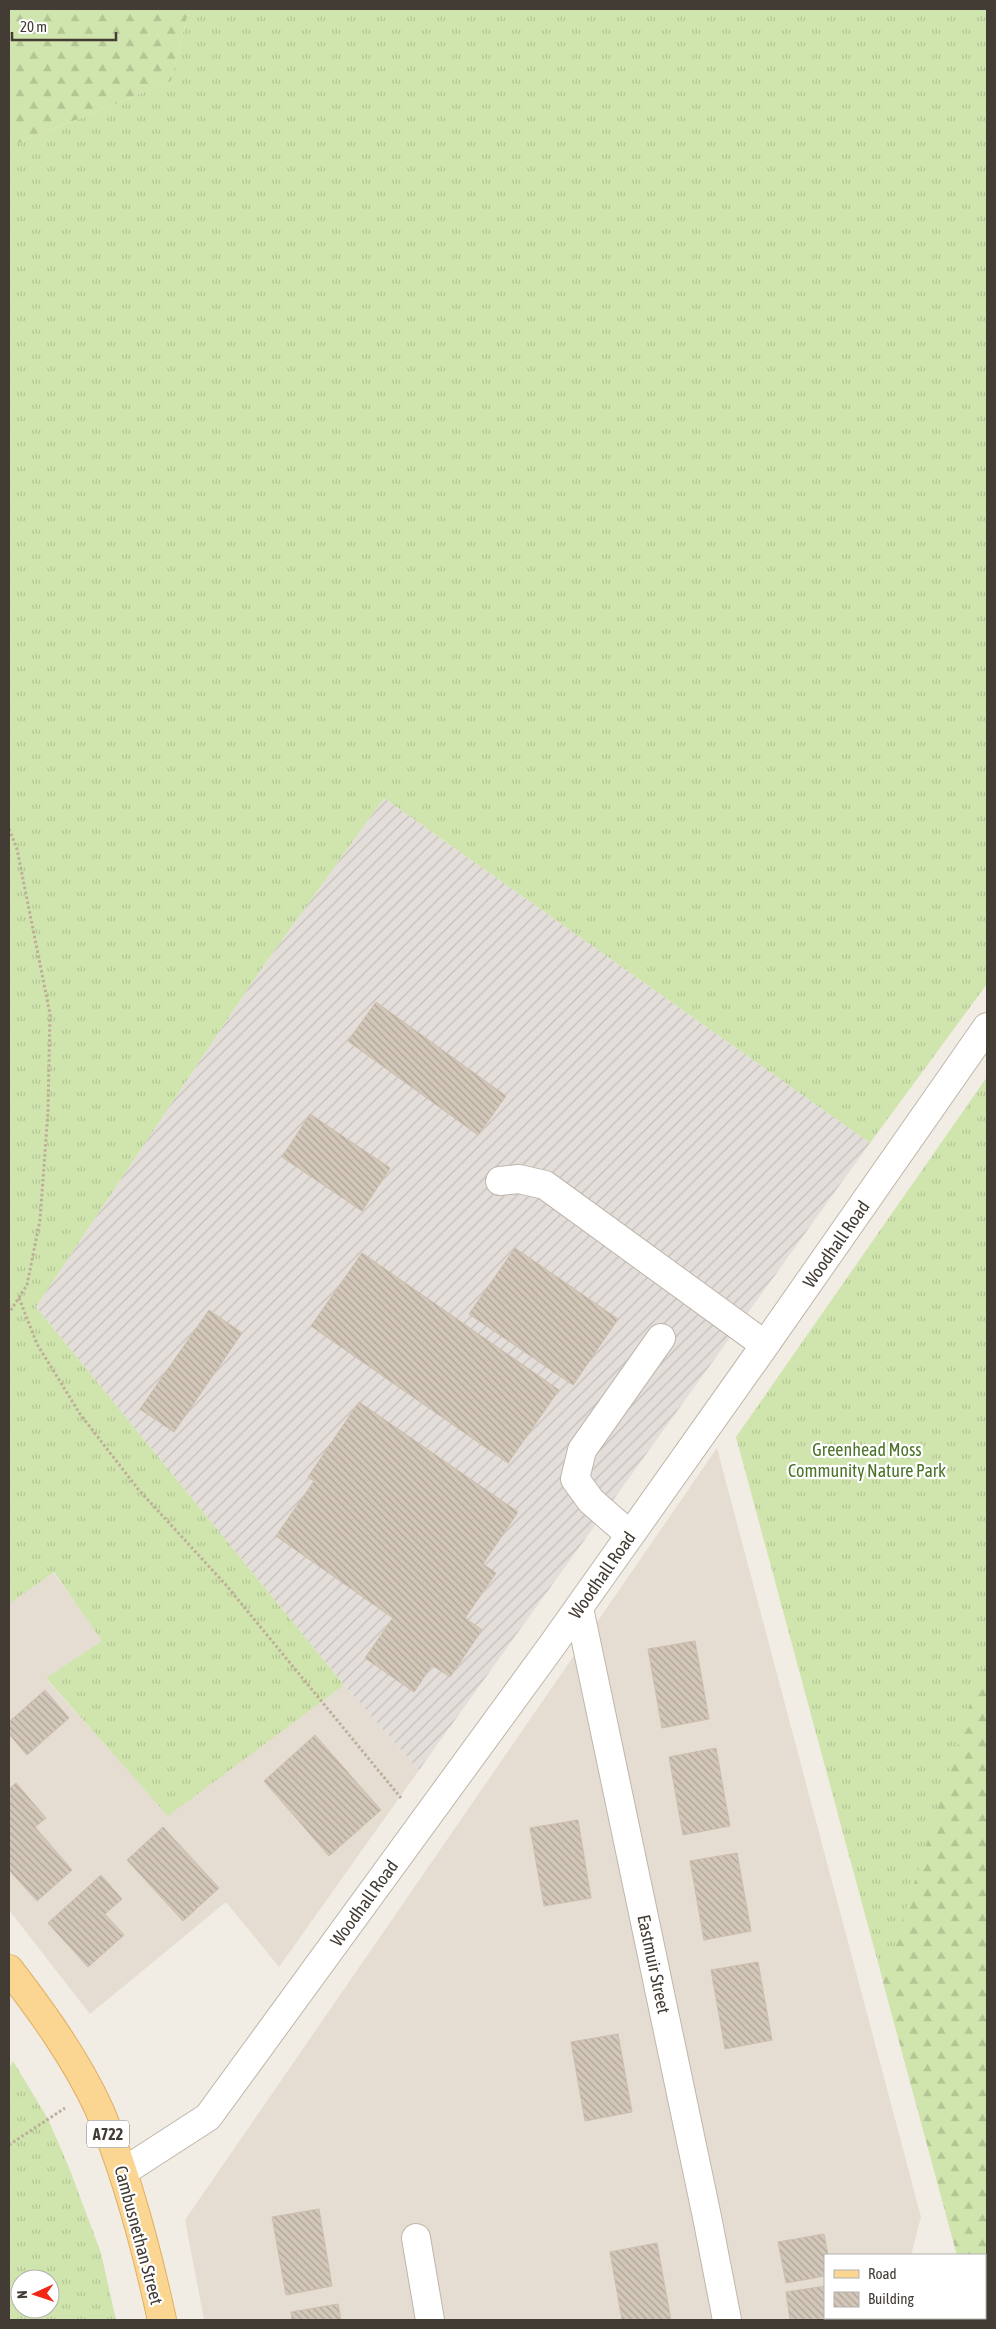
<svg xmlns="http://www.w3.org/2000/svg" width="996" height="2329" viewBox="0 0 996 2329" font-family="'Asap Condensed',sans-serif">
<defs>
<pattern id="industrial-furrows" width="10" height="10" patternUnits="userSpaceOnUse" patternTransform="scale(1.25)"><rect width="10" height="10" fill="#e3ded9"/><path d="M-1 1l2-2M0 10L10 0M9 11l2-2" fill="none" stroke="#c4bfbb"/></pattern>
<pattern id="grass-tufts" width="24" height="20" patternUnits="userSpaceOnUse" patternTransform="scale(1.25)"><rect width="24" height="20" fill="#d0e5ad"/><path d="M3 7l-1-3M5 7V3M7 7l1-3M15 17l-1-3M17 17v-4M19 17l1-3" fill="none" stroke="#b4c595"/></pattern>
<pattern id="forest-firs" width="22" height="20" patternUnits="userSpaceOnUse" patternTransform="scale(1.25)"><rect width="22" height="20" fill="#d0e5ad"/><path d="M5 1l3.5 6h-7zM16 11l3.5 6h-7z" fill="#b4c595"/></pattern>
<pattern id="building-back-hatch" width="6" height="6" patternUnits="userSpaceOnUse" patternTransform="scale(1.25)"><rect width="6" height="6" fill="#d3c7b9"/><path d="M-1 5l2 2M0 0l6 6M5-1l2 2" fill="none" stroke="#ada397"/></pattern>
</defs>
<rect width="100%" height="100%" fill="#f1ece4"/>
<path fill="#e5ddd2" d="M 717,1448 L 921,2217 L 911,2255 L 825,2255 L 825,2318 L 895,2318 L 894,2320 L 204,2320 L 185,2220 Z
M 53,1572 L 103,1641 L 46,1679 L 168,1815 L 344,1685 L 419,1770 L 279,1967 L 226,1902 L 90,2014 L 9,1910 L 9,1604 Z"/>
<path fill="url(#industrial-furrows)" d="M 384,798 L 870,1143 L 419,1770 L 344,1685 L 36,1307 L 257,975 Z"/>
<path fill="url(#grass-tufts)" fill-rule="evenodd" d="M 189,9 L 987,9 L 987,984 L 870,1143 L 384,798 L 257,975 L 36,1307 L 344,1685 L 168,1816 L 46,1678 L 102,1641 L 54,1572 L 9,1604 L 9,147 L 171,81 Z
M 987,1077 L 987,2320 L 974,2320 L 973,2318 L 985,2318 L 985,2255 L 957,2255 L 736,1437 Z
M 13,2061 L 48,2119 L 68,2165 L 101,2253 L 116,2320 L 9,2320 L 9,2069 ZM 20,2279 L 50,2279 L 50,2309 L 20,2309 Z"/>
<path fill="url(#forest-firs)" d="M 9,9 L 189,9 L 171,81 L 9,147 Z
M 987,1663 L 987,2320 L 974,2320 L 973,2318 L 985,2318 L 985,2255 L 957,2255 L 883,1982 L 974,1693 Z"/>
<path fill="url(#building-back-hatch)" stroke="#cdbead" d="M 376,1002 L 506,1096 L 478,1135 L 348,1041 Z
M 310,1114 L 390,1168 L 362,1211 L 282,1157 Z
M 515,1248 L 618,1319 L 573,1385 L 469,1314 Z
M 362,1253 L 559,1390 L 508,1463 L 311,1326 Z
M 209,1310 L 242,1333 L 174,1432 L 140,1409 Z
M 359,1402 L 518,1512 L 483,1564 L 496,1573 L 465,1618 L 482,1630 L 450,1677 L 432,1665 L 414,1692 L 365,1658 L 393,1618 L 276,1536 L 314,1481 L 308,1477 Z
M 695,1641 L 709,1719 L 662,1728 L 648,1649 Z
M 45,1690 L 69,1718 L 27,1755 L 9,1734 L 9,1722 Z
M 315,1735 L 381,1810 L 329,1856 L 264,1781 Z
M 716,1748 L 730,1826 L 683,1835 L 669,1757 Z
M 16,1783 L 46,1818 L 35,1827 L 72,1870 L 37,1901 L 9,1870 L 9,1789 Z
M 578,1820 L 591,1898 L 544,1906 L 530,1828 Z
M 163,1827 L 219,1888 L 183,1921 L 127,1860 Z
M 737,1853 L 751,1931 L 704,1940 L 690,1861 Z
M 101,1875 L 122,1899 L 105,1914 L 124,1935 L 88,1967 L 48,1923 Z
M 758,1962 L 772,2040 L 725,2049 L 711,1970 Z
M 618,2034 L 632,2112 L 585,2121 L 571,2042 Z
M 319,2209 L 332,2286 L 286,2295 L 272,2217 Z
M 824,2234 L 828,2255 L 825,2255 L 825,2276 L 786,2283 L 778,2242 Z
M 657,2243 L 671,2320 L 622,2320 L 610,2252 Z
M 825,2286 L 825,2318 L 838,2318 L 839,2320 L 790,2320 L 786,2292 Z
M 338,2304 L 341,2320 L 292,2320 L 291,2312 Z"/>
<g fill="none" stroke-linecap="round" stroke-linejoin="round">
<g stroke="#bfb6aa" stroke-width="30">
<path id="minor" d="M 500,1181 L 519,1179 L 545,1185 L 765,1345
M 630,1535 L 591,1501 L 575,1479 L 582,1450 L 661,1338
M 579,1608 L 707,2217 L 727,2320
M 123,2172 L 208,2117 L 553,1644 L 765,1345 L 987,1027
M 416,2238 L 430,2320"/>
</g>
<g stroke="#e0b063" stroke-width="30">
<path id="major" d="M 9,1969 C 42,2012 76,2059 99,2109 C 127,2174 147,2251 162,2320"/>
</g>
<path stroke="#bead98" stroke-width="3" stroke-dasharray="2.5 2.5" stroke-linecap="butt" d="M 9,829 L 17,849 L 50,1014 L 48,1112 L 40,1220 L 27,1285 L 9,1313
M 19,1298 L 37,1344 L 80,1414 L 138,1489 L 226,1585 L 401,1798
M 9,2145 L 65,2108"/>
<use href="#minor" stroke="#fff" stroke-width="28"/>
<use href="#major" stroke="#fbd592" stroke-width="28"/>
</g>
<g text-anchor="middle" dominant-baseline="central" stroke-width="4.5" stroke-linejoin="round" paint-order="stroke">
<rect fill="#fff" stroke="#7b7671" stroke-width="1" x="87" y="2120.5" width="42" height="27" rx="4"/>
<g font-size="16" font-weight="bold" fill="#433c34">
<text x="108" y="2134">A722</text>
</g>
<g font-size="18" fill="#433c34" stroke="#fff">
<text transform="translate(836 1244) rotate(-55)">Woodhall Road</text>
<text transform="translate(602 1575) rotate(-55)">Woodhall Road</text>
<text transform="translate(364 1903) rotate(-54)">Woodhall Road</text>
<text transform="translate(654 1964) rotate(78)">Eastmuir Street</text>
<text transform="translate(139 2235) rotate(75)">Cambusnethan Street</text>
</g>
<g font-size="18" fill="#4b7329" stroke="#fff">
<text x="867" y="1449">Greenhead Moss<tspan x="867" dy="21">Community Nature Park</tspan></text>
</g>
</g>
<rect width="996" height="2329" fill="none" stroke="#433c34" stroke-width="20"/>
<rect x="824" y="2254" width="162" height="65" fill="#ffffff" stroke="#b4b1ae"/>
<rect x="834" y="2270" width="25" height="8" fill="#fbd592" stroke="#b4b1ae"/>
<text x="868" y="2279" font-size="15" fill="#433c34">Road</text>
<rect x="834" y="2292" width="25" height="15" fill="url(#building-back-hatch)" stroke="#b4b1ae"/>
<text x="868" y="2304" font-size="15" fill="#433c34">Building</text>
<g transform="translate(35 2294) rotate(267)"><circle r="24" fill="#ffffff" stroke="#b4b1ae"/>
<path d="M0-4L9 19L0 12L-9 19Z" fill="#f42717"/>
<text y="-8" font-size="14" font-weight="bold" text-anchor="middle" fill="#433c34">N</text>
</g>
<path d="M12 32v8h104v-8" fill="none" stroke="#433c34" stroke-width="2.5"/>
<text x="20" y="32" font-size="15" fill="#433c34" stroke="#ffffff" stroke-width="4" paint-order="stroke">20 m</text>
</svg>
